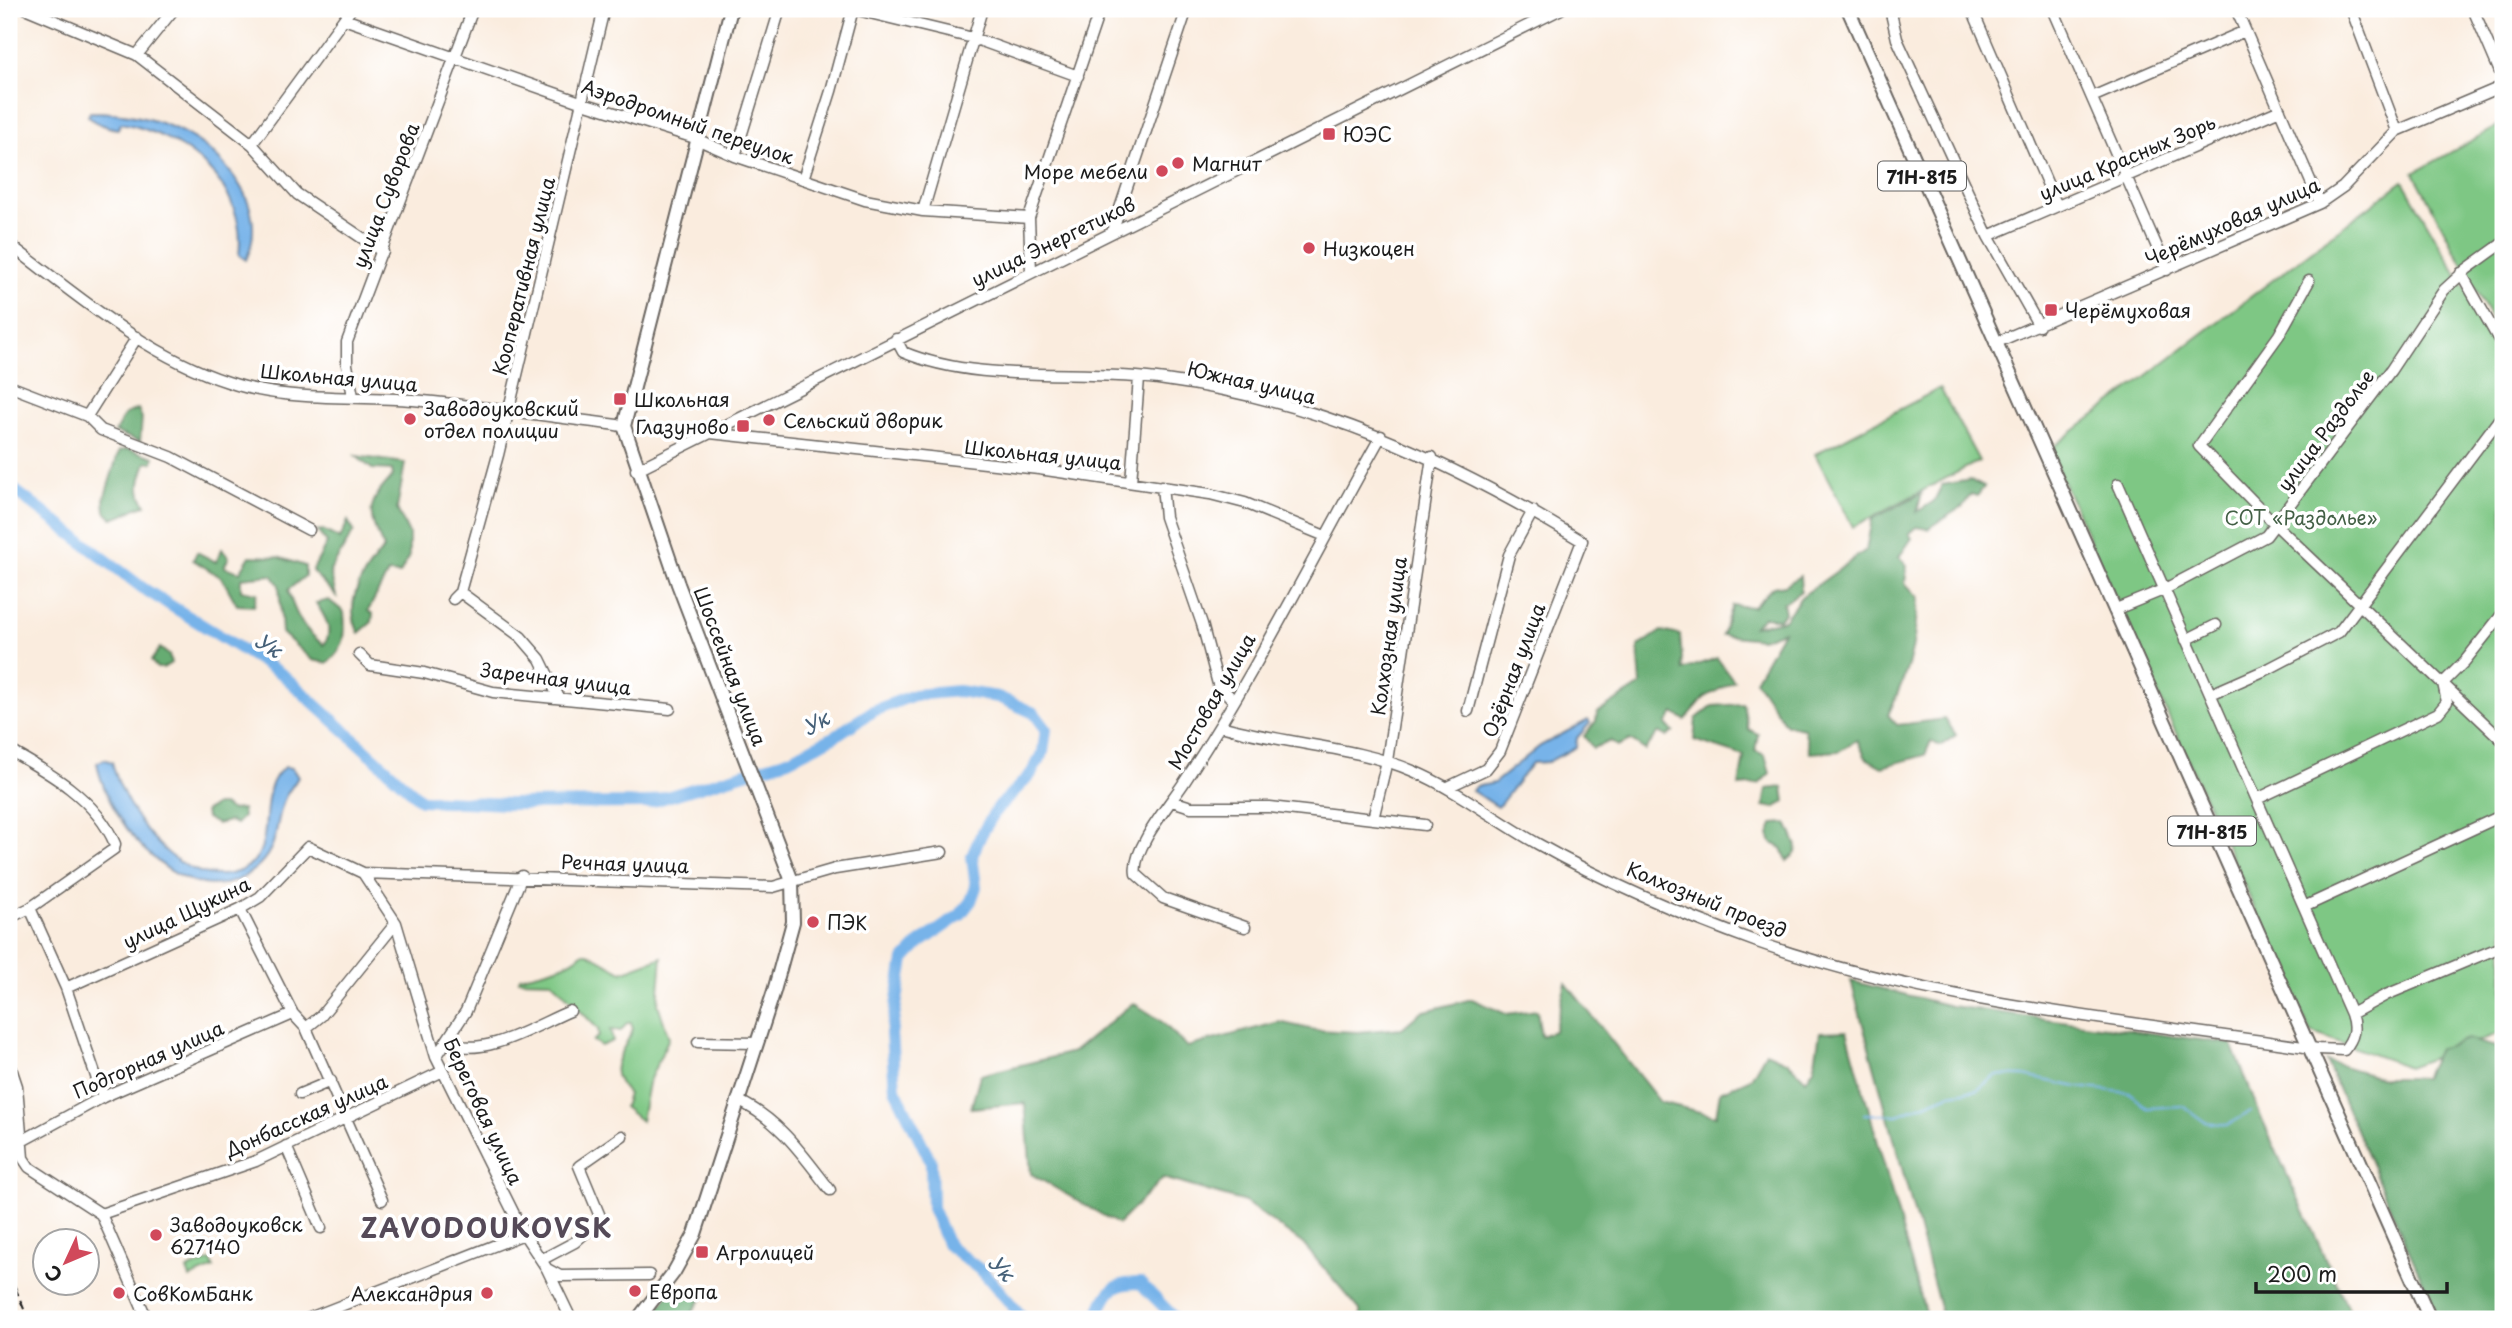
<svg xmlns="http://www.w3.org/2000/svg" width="2512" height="1328" viewBox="0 0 2512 1328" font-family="'Playpen Sans',sans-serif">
<rect width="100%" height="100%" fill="#fff"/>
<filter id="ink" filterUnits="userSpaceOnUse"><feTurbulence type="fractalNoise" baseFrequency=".0143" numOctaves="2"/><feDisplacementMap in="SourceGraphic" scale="14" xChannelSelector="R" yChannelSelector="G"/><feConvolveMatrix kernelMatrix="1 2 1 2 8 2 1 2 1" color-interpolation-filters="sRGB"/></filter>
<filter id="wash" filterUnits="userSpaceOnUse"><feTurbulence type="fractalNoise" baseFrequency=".00686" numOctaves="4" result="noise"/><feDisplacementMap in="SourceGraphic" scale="28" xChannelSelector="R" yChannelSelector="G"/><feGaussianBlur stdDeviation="1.57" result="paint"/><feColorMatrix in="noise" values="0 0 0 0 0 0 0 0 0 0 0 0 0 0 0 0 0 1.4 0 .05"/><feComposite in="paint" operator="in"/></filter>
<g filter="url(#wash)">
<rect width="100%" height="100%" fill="#faecde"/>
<path fill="#7ec784" stroke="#4d7250" stroke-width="2" d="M 2503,123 L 2503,341 L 2414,173 Z
M 2403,181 L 2503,355 L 2503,1032 L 2408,1067 L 2310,1032 L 2049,450 Z
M 1940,388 L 1979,461 L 1853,527 L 1815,454 Z
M 582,953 L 588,953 L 622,972 L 662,957 L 658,1004 L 669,1038 L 648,1083 L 641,1121 L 624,1107 L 628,1094 C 603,1068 621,1058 633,1029 L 631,1023 L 627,1023 L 621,1031 L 610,1030 L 613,1041 L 601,1046 L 593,1041 L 599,1036 L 598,1029 L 552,981 L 519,980 L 520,977 C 540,971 567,968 582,953 Z
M 9,1077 L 16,1130 L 9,1132 Z
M 211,1260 L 214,1268 L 190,1278 L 187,1270 Z"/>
<path fill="#66ac72" stroke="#416447" stroke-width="2" d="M 138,409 L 142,418 L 140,442 L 115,432 L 125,414 Z
M 128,449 L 154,457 L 153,462 L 146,463 C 140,479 136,490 146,505 C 132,507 125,518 112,518 L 105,511 L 104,499 L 119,451 Z
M 356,456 L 405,463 L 397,509 L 409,534 L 409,556 L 400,574 L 388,573 L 368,611 L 373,614 L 372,622 L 359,633 C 342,601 364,572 384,548 C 367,514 365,505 393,476 L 392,470 L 372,469 Z
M 1970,480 L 1984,487 L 1977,496 L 1971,494 L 1963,506 L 1928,529 L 1917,527 L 1909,534 L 1912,538 L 1899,557 L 1907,565 L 1905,583 L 1918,597 C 1915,650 1910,667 1888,715 L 1897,725 L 1945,719 L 1956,735 L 1940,746 L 1931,741 L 1925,755 L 1882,767 L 1866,758 L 1857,740 L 1839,751 L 1810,753 L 1804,728 L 1786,725 L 1755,680 L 1783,631 L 1761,639 L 1722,635 L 1732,605 L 1753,607 L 1773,587 L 1785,585 L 1800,576 L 1801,591 L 1783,604 L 1785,612 L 1779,619 L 1764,617 L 1754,626 L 1784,620 L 1801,597 L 1866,550 L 1872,519 L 1922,493 L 1917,512 L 1934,501 L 1942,485 Z
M 348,521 L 354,531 L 330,571 L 336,596 L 312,571 L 327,543 L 317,531 L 323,530 L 340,539 Z
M 222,549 L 229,557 L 224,567 L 240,572 L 250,556 L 278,557 L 305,566 L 305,576 L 288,590 C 295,614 303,630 324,645 C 334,629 325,617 316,603 L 329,600 L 344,612 C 346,635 346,648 327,663 L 312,660 L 282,633 L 279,585 L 272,575 L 241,578 L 241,590 L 257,593 L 254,606 L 237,605 L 222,578 L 193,560 L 197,552 L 216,562 Z
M 1661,631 L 1680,635 L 1683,670 L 1717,658 L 1734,681 L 1704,698 L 1685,720 L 1674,713 L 1666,724 L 1673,732 L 1666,736 L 1659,732 L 1645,750 L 1630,740 L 1618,746 L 1611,741 L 1593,748 L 1584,736 L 1596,721 L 1597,713 L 1641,685 L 1638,647 Z
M 160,648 L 169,655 L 171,663 L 163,668 L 157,668 L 151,661 Z
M 1743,704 L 1748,729 L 1758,734 L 1755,751 L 1765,755 L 1770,773 L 1759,784 L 1739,786 L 1744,756 L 1694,740 L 1696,719 L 1712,706 Z
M 1783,787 L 1785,802 L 1774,808 L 1764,806 L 1767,789 Z
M 216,805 L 223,805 L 230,810 L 242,809 L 243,817 L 236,824 L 229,821 L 217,824 L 206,818 L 205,811 Z
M 1787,823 L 1797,846 L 1796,853 L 1787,861 L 1782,848 L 1772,843 L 1769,835 L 1773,824 Z
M 1851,981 L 1951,1006 L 2232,1044 L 2263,1122 L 2353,1319 L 1943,1319 Z
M 1566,983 L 1660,1102 L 1716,1116 L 1720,1092 L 1751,1078 L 1766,1052 L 1788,1062 L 1806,1080 L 1814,1068 L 1820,1032 L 1847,1031 L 1927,1319 L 1360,1319 L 1360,1310 L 1303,1244 L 1245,1202 L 1163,1178 L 1118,1224 L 1031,1174 L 1025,1103 L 971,1108 L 980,1075 L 1073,1052 L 1133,1003 L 1160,1020 L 1187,1047 L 1279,1022 L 1315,1030 L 1358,1032 L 1402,1028 L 1421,1012 L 1472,999 L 1506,1014 L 1537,1010 L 1541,1036 L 1554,1031 Z
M 2467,1039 L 2503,1049 L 2503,1319 L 2439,1319 L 2326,1061 L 2383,1078 L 2424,1078 L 2438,1049 Z
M 673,1289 L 702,1298 L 689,1318 L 667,1314 L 664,1319 L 650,1319 Z"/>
<path fill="#77b3e9" stroke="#4a6882" stroke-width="2" d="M 90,112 C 151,112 205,132 239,184 C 254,207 258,234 246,260 L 239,255 C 248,185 184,135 121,123 L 118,129 C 109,128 94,123 88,116 Z
M 1588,720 L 1590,723 L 1577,738 L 1576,747 L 1548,762 L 1532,763 L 1498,807 L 1472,791 L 1475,787 L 1494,783 L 1540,746 Z
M 104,759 L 112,762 C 123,810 182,897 242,870 C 282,851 251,792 285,767 L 292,768 L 298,777 C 294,785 287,792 284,800 C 275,824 279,845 260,864 C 195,929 108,827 97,763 Z"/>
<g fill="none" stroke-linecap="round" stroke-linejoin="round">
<path stroke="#77b3e9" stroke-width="2" d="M 1864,1114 L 1898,1115 L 1950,1094 L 1977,1090 L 1996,1075 L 2024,1076 L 2078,1087 L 2130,1093 L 2147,1108 L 2183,1106 L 2205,1122 L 2228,1125 L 2250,1112"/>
<path stroke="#77b3e9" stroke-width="12" d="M 9,486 L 144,589 L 283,675 L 421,800 L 508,804 L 647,803 L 788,760 L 832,738 L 873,711 L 914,695 L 958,691 L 998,697 L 1034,713 L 1046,729 L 1043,752 L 1031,774 L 996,810 L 981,835 L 972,856 L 976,887 L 971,901 L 960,915 L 920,943 L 904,960 L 891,1034 L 895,1089 L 931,1162 L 932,1208 L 948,1245 L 983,1272 L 1024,1319
M 1096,1319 C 1108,1293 1109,1283 1140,1283 L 1176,1319"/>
</g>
</g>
<g filter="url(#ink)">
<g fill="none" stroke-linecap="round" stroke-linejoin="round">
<g stroke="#6a6560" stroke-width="13">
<path id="minor" d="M 27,9 L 137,55 L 252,144 L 297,194 L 383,252
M 853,9 L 973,38 L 1078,76
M 1890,9 L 1897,39 L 1988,236 L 2039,326
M 1972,9 L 2057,206
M 2053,9 L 2167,270
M 2236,9 L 2320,203
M 2351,9 L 2397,131
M 2473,9 L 2503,79
M 344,19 L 583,103 L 692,137 L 735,156 L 865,200 L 923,211 L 1029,218
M 137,55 L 174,9
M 2092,97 L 2245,31
M 252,144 L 351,9
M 735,156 L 780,9
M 803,179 L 831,91 L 853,9
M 923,211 L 982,9
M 1112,232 L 1187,9
M 1988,236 L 2280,110
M 9,244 C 77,295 145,355 228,382 C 286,402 352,395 413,400 C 483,406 554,417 624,426
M 1031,271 L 1029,218 L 1100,9
M 2461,273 L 2503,347
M 2309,281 L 2279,335 L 2199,446 L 2276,525 L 2503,741
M 896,339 L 903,352 C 981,385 1081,368 1165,380 C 1321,401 1450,461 1582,541 L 1500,751 L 1486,769 L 1448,787
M 1995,343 L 2320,203 L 2343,187 L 2397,131 L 2503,86
M 9,386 L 87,416 L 101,430 L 171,457 L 309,530
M 353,396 L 347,365 L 347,342 L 473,9
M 87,416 L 137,337
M 710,433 L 1039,469 L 1210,494 L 1245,503 L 1325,536
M 636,470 L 1561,9
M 1131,482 L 1139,378
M 1162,486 L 1165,517 L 1202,624 L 1218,684 L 1233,700
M 460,592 L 521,637 L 540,659 L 559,698
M 453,599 L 460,592 L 498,455 L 604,9
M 2114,610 L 2163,590 L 2266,536 L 2391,370 L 2444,290 L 2467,269 L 2503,243
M 2186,640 L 2216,625
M 359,654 L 370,665 L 424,673 L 493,692 L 670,709
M 2211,694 L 2270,668 L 2339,632 L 2503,414
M 1468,711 L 1509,555 L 1533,511
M 1221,726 C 1282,744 1355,746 1413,771 C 1458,790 1495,820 1538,844 C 1607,883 1685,916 1760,943 C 1938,1005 2132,1021 2318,1049 L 2344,1050 C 2354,1038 2356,1028 2351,1014 L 2118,484
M 9,750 C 50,773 96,799 115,844 L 114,849 L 30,908 L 9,918
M 2257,799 L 2438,713 L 2447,702 L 2443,683 L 2465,661 L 2503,613
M 1172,801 L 1191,807 L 1270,807 L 1425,825
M 1373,819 L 1387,761 L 1432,457
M 363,873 L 396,923 L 436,1057 L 524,1234 L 547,1269 L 571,1319
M 2306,906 L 2503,815
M 30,908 L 66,988 L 103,1097
M 240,909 L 293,1014 L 306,1028 L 382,1200
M 1245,927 L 1163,898 L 1136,874 C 1131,849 1171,803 1185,781 C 1257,671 1316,551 1381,436
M 66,988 L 240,909 L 260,897 L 308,847 L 363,873 L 773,887 L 835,869 L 942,852
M 2351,1014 L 2386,995 L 2503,946
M 306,1028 L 321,1016 L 396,923
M 698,1042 L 756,1043
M 447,1043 C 486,1058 534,1026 570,1011
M 436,1057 L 466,1011 L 522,876
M 9,1062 L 17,1086 L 23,1158 L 29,1167 L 101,1214 L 147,1319
M 300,1094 L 331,1081
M 737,1100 C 779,1119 803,1155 830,1190
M 20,1142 L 103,1097 L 293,1014
M 286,1146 L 321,1228
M 101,1214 L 256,1161 L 443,1071
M 541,1260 L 575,1242 L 601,1219 L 579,1166 L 622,1136
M 547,1269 L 560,1276 L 649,1275
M 307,1319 L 524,1234"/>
</g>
<g stroke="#6a6560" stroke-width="16">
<path id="major" d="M 1848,9 L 2430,1319
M 638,1319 L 674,1272 L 695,1234 L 774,991 L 793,922 L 792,881 L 678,584 L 624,426 L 731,9"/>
</g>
<use href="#minor" stroke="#fff" stroke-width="10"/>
<use href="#major" stroke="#fff" stroke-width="12"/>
<path stroke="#1c1c1c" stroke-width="2" stroke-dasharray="10 5" stroke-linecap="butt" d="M 9,1272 L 28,1319"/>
</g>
</g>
<g fill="#d1495b" stroke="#fff" stroke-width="2.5">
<rect x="1322" y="127" width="14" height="14" rx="3.5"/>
<circle cx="1178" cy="163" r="7"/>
<circle cx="1162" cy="171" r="7"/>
<circle cx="1309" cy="248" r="7"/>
<rect x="2044" y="303" width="14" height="14" rx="3.5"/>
<rect x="613" y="392" width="14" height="14" rx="3.5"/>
<circle cx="410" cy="419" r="7"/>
<circle cx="769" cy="420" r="7"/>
<rect x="736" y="419" width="14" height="14" rx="3.5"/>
<circle cx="813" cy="922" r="7"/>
<circle cx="156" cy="1235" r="7"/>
<rect x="695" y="1245" width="14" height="14" rx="3.5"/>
<circle cx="635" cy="1291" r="7"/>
<circle cx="119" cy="1293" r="7"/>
<circle cx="487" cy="1293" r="7"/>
</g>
<g text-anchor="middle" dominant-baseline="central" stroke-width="7" stroke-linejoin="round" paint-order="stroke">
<g fill="#fff" stroke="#606060" stroke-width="2">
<rect x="1878" y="161.5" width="88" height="29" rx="5"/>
<rect x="2168" y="816.5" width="88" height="29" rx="5"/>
</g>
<g font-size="18" font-weight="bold" fill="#1c1c1c">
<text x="1922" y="176">71Н-815</text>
<text x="2212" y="831">71Н-815</text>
</g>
<g font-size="19" fill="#1c1c1c" stroke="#fff">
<text transform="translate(688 121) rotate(19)">Аэродромный переулок</text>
<text transform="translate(2127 157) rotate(-23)">улица Красных Зорь</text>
<text transform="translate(385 195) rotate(-69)">улица Суворова</text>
<text transform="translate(2232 221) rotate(-24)">Черёмуховая улица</text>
<text transform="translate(1053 241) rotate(-26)">улица Энергетиков</text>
<text transform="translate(523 276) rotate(-76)">Кооперативная улица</text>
<text transform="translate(339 377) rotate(5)">Школьная улица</text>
<text transform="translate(1252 382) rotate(13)">Южная улица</text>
<text transform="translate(2325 430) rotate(-53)">улица Раздолье</text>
<text transform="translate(1043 454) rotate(6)">Школьная улица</text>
<text transform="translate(1388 636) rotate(-82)">Колхозная улица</text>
<text transform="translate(731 666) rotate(69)">Шоссейная улица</text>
<text transform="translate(1513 670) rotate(-69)">Озёрная улица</text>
<text transform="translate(556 678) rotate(7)">Заречная улица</text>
<text transform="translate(1211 701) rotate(-60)">Мостовая улица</text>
<text transform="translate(625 863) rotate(2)">Речная улица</text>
<text transform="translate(1707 899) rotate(22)">Колхозный проезд</text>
<text transform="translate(186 912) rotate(-26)">улица Щукина</text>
<text transform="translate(148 1059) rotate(-24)">Подгорная улица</text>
<text transform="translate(484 1111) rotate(65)">Береговая улица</text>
<text transform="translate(306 1115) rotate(-24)">Донбасская улица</text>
</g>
<g font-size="19" fill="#1c1c1c" stroke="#fff" text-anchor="start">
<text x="1343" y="134">ЮЭС</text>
<text x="1192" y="163">Магнит</text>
<text x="1148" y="171" text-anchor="end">Море мебели</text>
<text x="1323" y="248">Низкоцен</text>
<text x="2065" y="310">Черёмуховая</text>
<text x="634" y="399">Школьная</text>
<text x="424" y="408">Заводоуковский<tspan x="424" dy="22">отдел полиции</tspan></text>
<text x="783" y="420">Сельский дворик</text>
<text x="729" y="426" text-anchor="end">Глазуново</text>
<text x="827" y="922">ПЭК</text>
<text x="170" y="1224">Заводоуковск<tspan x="170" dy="22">627140</tspan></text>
<text x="716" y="1252">Агролицей</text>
<text x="649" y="1291">Европа</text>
<text x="133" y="1293">СовКомБанк</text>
<text x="473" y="1293" text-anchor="end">Александрия</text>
</g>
<g font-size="19" fill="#436046" stroke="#fff">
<text x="2301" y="517">СОТ «Раздолье»</text>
</g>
<g font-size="21" font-style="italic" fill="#456078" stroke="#fff">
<text transform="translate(269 644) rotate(32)">Ук</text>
<text transform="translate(815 722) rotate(-30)">Ук</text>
<text transform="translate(1002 1267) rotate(46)">Ук</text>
</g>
<g font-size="26" font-weight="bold" letter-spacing="2" fill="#554a58" stroke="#fff">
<text x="487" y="1227">ZAVODOUKOVSK</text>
</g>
</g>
<rect width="2512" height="1328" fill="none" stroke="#fff" stroke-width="35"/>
<g transform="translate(66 1262) rotate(226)"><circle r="33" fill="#ffffff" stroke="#a4a4a4" stroke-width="2"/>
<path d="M0-5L12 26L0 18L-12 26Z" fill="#d1495b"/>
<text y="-10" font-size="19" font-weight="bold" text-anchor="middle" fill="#1c1c1c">С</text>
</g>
<path d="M2256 1282v10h191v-10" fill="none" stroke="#1c1c1c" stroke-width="3.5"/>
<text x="2267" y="1282" font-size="21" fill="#1c1c1c" stroke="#ffffff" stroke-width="5" paint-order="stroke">200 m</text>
</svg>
